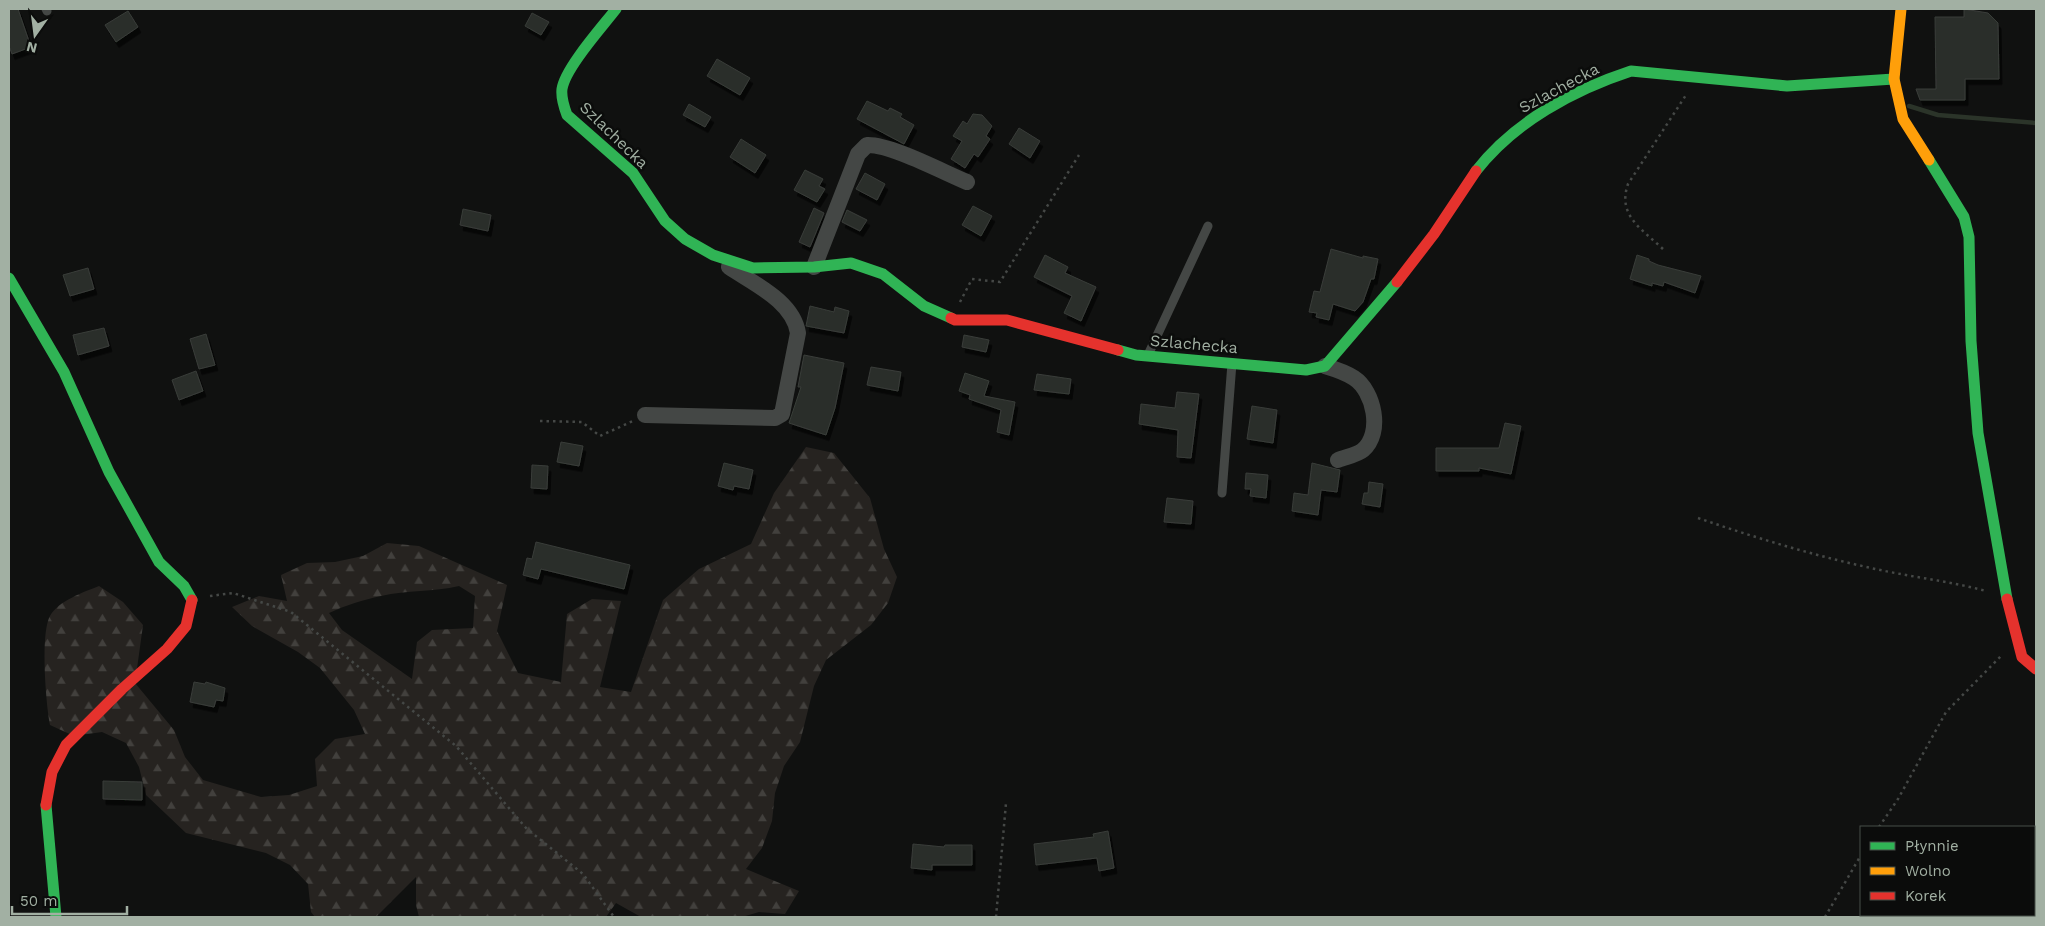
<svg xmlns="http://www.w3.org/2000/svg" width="2045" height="926" viewBox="0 0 2045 926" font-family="'Work Sans',sans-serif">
<defs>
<pattern id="forest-firs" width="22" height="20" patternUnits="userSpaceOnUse" patternTransform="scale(1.25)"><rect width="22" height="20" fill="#262320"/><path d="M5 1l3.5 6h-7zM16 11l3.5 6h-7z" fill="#42403d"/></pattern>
<filter id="shadow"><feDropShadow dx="3" dy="5.5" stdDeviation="0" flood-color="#0009"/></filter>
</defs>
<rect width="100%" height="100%" fill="#101110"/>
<path fill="url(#forest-firs)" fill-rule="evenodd" d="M 806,447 L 834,453 L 870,498 L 884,549 L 897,577 L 888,603 L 871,625 L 826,660 L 814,686 L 800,742 L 784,766 L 775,793 L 772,821 L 762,848 L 746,869 L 799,891 L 785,914 L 759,912 L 742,917 L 641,917 L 616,903 L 606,917 L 419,917 L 416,905 L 416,877 L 376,917 L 315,917 L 311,912 L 308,884 L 290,865 L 266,853 L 186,833 L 146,795 L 139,767 L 126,743 L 102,732 L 74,736 L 50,725 C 46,705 40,634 50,616 C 58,601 84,592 99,586 L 123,602 L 143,625 L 135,683 L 174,730 L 185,757 L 203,780 L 261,797 L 289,795 L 317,786 L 315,759 L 335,739 L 365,734 L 354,710 L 320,668 L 298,652 L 252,626 L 232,607 L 259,596 L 287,601 L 281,575 L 307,563 L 335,562 L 363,556 L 387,543 L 419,546 L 507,585 L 497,631 L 518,673 L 561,682 L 567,614 L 592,599 L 621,601 L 600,687 L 631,692 L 663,600 L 699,569 L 751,544 L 774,493 ZM 459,586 L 475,596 L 473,628 L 432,630 L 417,642 L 412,679 L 342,630 L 329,613 C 346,605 363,600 381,596 C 407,590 433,592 459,586 Z"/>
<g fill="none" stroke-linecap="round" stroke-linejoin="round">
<path stroke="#2b3429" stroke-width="4.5" d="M 1909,106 L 1938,115 L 2036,123"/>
</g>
<path fill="#2b2d2b" stroke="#393d39" filter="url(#shadow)" d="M 9,9 L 18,9 L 31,47 L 12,54 L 9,46 Z
M 1964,9 L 1988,13 L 1998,23 L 1999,79 L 1965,79 L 1965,100 L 1920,100 L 1916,89 L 1936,89 L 1935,17 L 1964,17 Z
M 128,11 L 138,27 L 116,42 L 105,25 Z
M 532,13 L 549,22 L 541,35 L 525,26 Z
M 717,59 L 750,78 L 740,95 L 707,76 Z
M 867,101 L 888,111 L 890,108 L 902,114 L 900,117 L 914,125 L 904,144 L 857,119 Z
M 689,104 L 711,117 L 705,127 L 683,115 Z
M 973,114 L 982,115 L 992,126 L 986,136 L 990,139 L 978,157 L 974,154 L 965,168 L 951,159 L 962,141 L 953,136 L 963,121 L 967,124 Z
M 1019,128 L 1040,141 L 1030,158 L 1009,144 Z
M 741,139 L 766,155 L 755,173 L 730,157 Z
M 805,170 L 823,179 L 819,186 L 825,189 L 817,202 L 794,190 Z
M 865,173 L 885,184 L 877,200 L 856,189 Z
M 973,206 L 992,216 L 981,236 L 962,225 Z
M 814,208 L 824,213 L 810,247 L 799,242 Z
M 463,209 L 491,215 L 488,231 L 460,225 Z
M 847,210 L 867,220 L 860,231 L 842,222 Z
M 1331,249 L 1363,258 L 1363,256 L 1378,259 L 1374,279 L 1371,279 L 1363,302 L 1355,311 L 1333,304 L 1329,320 L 1316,317 L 1317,313 L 1309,312 L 1314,291 L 1320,292 Z
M 1045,255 L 1068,267 L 1065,273 L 1096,287 L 1081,321 L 1064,313 L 1072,296 L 1034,277 Z
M 1637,255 L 1649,259 L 1649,261 L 1658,265 L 1701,276 L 1695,293 L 1664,282 L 1663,286 L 1652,283 L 1652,286 L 1630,279 Z
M 88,268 L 94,289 L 70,296 L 63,275 Z
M 810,306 L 834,312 L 835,307 L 849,311 L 844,333 L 806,326 Z
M 104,328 L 109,346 L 78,355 L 73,335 Z
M 206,334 L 215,365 L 199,369 L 190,339 Z
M 964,335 L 989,340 L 986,352 L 962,347 Z
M 804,355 L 844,363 L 835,408 L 826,435 L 789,423 L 801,387 L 798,387 Z
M 871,367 L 901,372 L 898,391 L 867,385 Z
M 196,371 L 203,391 L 179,400 L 172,380 Z
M 965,373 L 989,381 L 984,396 L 1015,402 L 1009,435 L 997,432 L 1001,410 L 969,399 L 970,395 L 959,391 Z
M 1037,374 L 1071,379 L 1069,394 L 1034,390 Z
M 1177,392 L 1199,394 L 1191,458 L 1177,457 L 1178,430 L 1139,424 L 1141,404 L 1175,408 Z
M 1252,406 L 1277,410 L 1273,443 L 1247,439 Z
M 1505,423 L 1521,426 L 1511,474 L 1479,468 L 1479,471 L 1436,471 L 1436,448 L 1499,448 Z
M 561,442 L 583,446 L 579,466 L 557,462 Z
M 724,463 L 753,470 L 749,489 L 734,486 L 733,490 L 718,486 Z
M 1312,463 L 1340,470 L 1337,492 L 1321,490 L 1318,515 L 1292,511 L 1294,493 L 1308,495 Z
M 532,465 L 548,466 L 547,489 L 531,488 Z
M 1246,473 L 1268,475 L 1266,498 L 1250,496 L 1251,489 L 1245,489 Z
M 1369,482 L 1383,484 L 1380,507 L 1362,504 L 1364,493 L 1368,493 Z
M 1167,498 L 1193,501 L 1191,524 L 1164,522 Z
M 536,542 L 630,565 L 624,589 L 541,569 L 538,579 L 523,575 L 527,558 L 532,559 Z
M 194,682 L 205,684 L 206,682 L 225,688 L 223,701 L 216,700 L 214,707 L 190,702 Z
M 103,781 L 142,782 L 142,800 L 103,799 Z
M 1108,831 L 1114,868 L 1099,871 L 1097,858 L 1036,865 L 1034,844 L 1094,837 L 1093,834 Z
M 913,844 L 944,847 L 945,845 L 972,845 L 972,865 L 932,865 L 932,870 L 911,868 Z"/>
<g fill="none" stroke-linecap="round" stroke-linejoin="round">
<path stroke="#454846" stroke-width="2.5" stroke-dasharray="2.5 4" stroke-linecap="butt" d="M 1663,249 C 1642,229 1617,216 1628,184 L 1686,95
M 960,302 L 972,279 L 1000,282 L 1079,155
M 540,421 L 582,422 L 600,436 L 633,421
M 1698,518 C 1759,539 1822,558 1885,571 C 1919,578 1953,582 1986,591
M 210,596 L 233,593 L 291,612 L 456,746 L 526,828 L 583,874 L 614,917
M 1879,827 L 1898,799 L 1946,712 L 2002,655
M 996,917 L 1006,803
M 1825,917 L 1861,855"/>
<path stroke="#444745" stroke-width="9" d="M 46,9 L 47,11
M 1148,355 L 1208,226
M 1222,493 L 1232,363"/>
<path stroke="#444745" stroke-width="16" d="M 814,267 L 858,154 L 867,145 C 890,144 943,172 967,182
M 1325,366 C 1335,369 1345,372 1354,378 C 1374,391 1383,433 1363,450 C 1357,455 1345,457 1338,460
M 645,415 L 775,418 L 782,414 L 798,333 C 793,301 754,284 729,267"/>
<path stroke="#30b455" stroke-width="11" d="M 616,9 C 603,26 565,68 562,89 C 561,97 564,107 567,115 L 633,173 L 665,221 L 685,239 L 713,255 L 753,268 L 814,267 L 851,263 L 883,274 L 924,306 L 951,318
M 1929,160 L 1964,217 L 1969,237 L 1971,341 L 1978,433 L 2007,599
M 1476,171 C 1514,122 1573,90 1631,71 L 1787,86 L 1894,79
M 9,278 L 64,372 L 109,472 L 159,562 L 184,586 L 192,600
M 1118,350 L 1136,355 L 1306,370 L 1325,366 L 1397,282
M 46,805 L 56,917"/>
<path stroke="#ff9f0a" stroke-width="11" d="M 1901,9 L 1894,79 L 1903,119 L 1929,160"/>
<path stroke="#e5322d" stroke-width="11" d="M 1397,282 L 1434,234 L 1476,171
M 951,318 L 955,320 L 1007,320 L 1118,350
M 2007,599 L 2022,657 L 2036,669
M 46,805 L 52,772 L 66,745 L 122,689 L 167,649 L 186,626 L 192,600"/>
</g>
<g text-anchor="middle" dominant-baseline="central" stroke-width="5" stroke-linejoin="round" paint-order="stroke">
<g font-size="16" fill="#a2b0a3" stroke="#0b0c0b">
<text transform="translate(1559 88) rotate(-28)">Szlachecka</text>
<text transform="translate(614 135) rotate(44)">Szlachecka</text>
<text transform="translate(1194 344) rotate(5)">Szlachecka</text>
</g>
</g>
<rect width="2045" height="926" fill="none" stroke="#a2b0a3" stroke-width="20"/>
<rect x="1860" y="826" width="175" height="90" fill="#0b0c0b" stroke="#474e48"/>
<rect x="1870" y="842" width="25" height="8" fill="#30b455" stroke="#474e48"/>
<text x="1905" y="851" font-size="15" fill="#a2b0a3">Płynnie</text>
<rect x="1870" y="867" width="25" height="8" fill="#ff9f0a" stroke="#474e48"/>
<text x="1905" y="876" font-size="15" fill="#a2b0a3">Wolno</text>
<rect x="1870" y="892" width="25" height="8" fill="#e5322d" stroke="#474e48"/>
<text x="1905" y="901" font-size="15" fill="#a2b0a3">Korek</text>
<g transform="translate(35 35) rotate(194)" stroke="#0b0c0b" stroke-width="4" paint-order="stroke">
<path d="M0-4L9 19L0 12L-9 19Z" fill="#a2b0a3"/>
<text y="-8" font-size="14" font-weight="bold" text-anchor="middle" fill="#a2b0a3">N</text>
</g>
<path d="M12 906v8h115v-8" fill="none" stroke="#a2b0a3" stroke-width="2.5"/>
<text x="20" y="906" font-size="15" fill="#a2b0a3" stroke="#0b0c0b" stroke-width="4" paint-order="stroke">50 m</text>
</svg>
